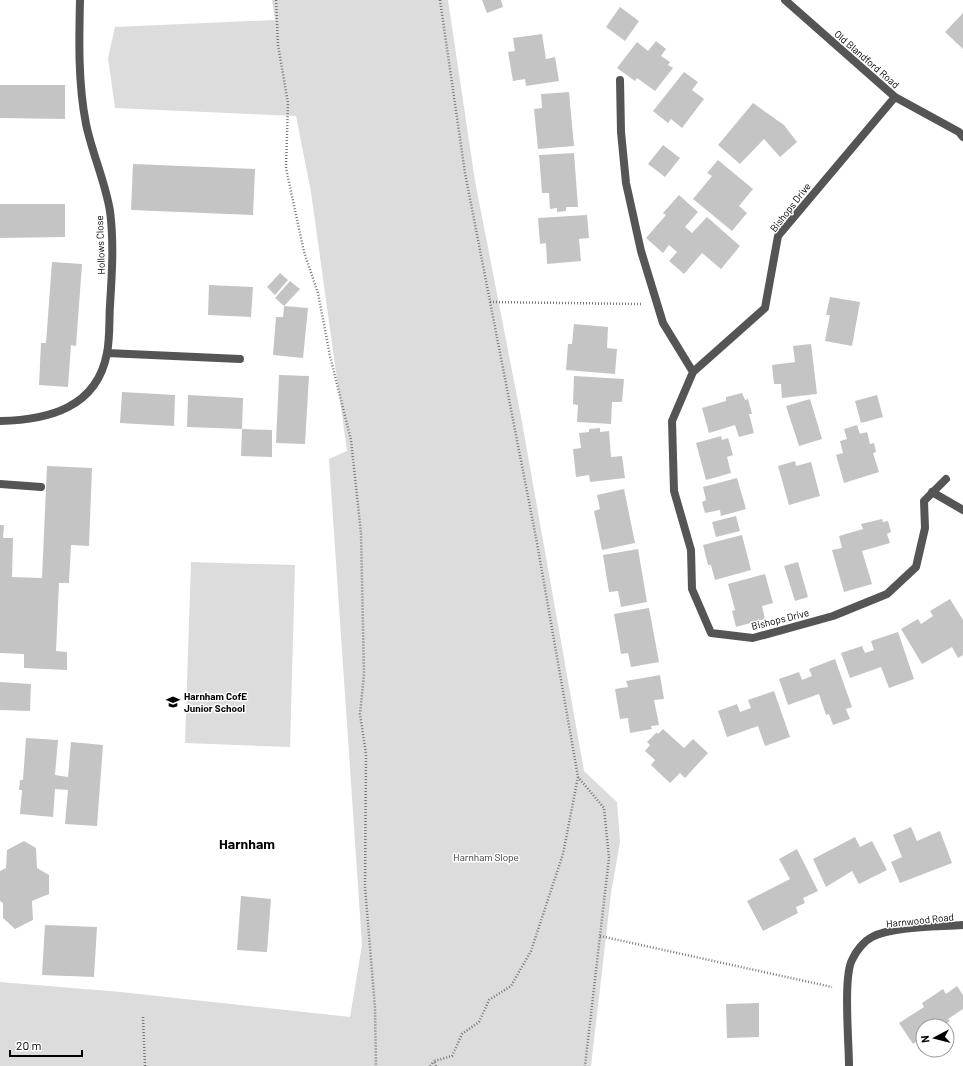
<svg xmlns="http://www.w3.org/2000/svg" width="963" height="1066" viewBox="0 0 963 1066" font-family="Barlow,sans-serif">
<rect width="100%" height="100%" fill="#fff"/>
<path fill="#dcdcdc" d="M 272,0 L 448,0 L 475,181 L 522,422 L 584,771 L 617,802 L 620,842 L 611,893 L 591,1066 L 0,1066 L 0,982 L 121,992 L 350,1017 L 362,945 L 329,459 L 347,451 L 311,192 L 296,116 L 115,108 L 108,58 L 115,27 L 275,20 Z
M 191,562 L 295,565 L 290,747 L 185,743 Z"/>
<path fill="#c4c4c4" d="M 482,0 L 501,0 L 503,7 L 487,13 Z
M 620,7 L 639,21 L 625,41 L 606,27 Z
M 963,13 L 963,49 L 945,32 Z
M 542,34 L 546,59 L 555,57 L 559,81 L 526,86 L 525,79 L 513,81 L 508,52 L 515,51 L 513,38 Z
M 656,41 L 666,49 L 661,56 L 670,62 L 668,65 L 673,68 L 655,91 L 637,78 L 635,81 L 617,68 L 637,42 L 648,51 Z
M 684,72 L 698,82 L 692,90 L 704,99 L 682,128 L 671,119 L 668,123 L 653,111 Z
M 0,85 L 65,85 L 65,119 L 0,118 Z
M 569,92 L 574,146 L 538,149 L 534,109 L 542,108 L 541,94 Z
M 753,103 L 784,125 L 797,142 L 780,157 L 764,139 L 740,164 L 718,145 Z
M 663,145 L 680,158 L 665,177 L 648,164 Z
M 574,153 L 578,207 L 566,207 L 566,211 L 557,212 L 557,208 L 550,209 L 549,193 L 542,193 L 539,155 Z
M 718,160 L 753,189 L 739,206 L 747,213 L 732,231 L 693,199 L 712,176 L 707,173 Z
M 133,164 L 255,169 L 253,215 L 131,210 Z
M 679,195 L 698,212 L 685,227 L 692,233 L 707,217 L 740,246 L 721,269 L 702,253 L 684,274 L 669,261 L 677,252 L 669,245 L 663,253 L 646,238 L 666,215 L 663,213 Z
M 0,204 L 65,204 L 65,237 L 0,238 Z
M 587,215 L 589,238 L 579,239 L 581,261 L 547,264 L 546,243 L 540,244 L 538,218 Z
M 52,262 L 82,264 L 76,346 L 71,345 L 68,387 L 39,385 L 41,343 L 46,343 Z
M 280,273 L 288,280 L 275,295 L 267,287 Z
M 290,281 L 300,289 L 284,306 L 308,308 L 303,358 L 273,355 L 276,317 L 283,317 L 284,306 L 275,298 Z
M 209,285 L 253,287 L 251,317 L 208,315 Z
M 830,297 L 860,302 L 852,346 L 825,341 L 830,315 L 826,315 Z
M 574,324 L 608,327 L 607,348 L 617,349 L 615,374 L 566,370 L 568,344 L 572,344 Z
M 811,344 L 817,394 L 782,398 L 781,384 L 774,384 L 772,365 L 795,362 L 793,346 Z
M 279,375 L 309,376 L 305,444 L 276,443 Z
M 574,376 L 624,379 L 622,402 L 612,402 L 611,424 L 577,422 L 578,405 L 573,404 Z
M 122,392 L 175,395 L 174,426 L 120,423 Z
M 742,393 L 745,400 L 748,399 L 752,414 L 749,414 L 754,433 L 739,437 L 735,425 L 709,433 L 702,408 L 726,401 L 726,397 Z
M 188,395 L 243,398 L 242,429 L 187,427 Z
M 877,395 L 883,417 L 861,423 L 855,401 Z
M 810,399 L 822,439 L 799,446 L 786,406 Z
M 857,425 L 860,434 L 867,432 L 870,444 L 874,443 L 876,452 L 873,453 L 879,472 L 844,483 L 836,455 L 843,453 L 840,441 L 847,439 L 844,429 Z
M 600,428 L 600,432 L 609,431 L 611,457 L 622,456 L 625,478 L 590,482 L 589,475 L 576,477 L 573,449 L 581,448 L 579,433 L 589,432 L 589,429 Z
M 242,429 L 272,430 L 272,457 L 241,456 Z
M 721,436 L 722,440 L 728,438 L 733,455 L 727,457 L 731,473 L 706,480 L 696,443 Z
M 795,461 L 796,466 L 811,462 L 820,496 L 789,505 L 778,466 Z
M 47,466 L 92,468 L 89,546 L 71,545 L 69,583 L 59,583 L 56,651 L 67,652 L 67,670 L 24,668 L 24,654 L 0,653 L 0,525 L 4,525 L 3,538 L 13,538 L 12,577 L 42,578 Z
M 737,478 L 746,509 L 721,516 L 720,510 L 705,513 L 702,502 L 706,500 L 703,487 Z
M 624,489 L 635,543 L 602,550 L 594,511 L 600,509 L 597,495 Z
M 736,516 L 740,531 L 716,537 L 712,522 Z
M 882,519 L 883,522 L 888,521 L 891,532 L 887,534 L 890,543 L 862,551 L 872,584 L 844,592 L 832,550 L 842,548 L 839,536 L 863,529 L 861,524 Z
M 742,535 L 751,570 L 715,580 L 711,565 L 708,565 L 703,545 Z
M 638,549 L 647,602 L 621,607 L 618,591 L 609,592 L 603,555 Z
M 798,562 L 808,597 L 795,601 L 784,566 Z
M 765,574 L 773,603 L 762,606 L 765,619 L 736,627 L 732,611 L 735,610 L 728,584 Z
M 950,599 L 963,620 L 963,655 L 958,658 L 952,647 L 922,664 L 901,629 L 918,619 L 921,624 L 933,616 L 930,611 Z
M 649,608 L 659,662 L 631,667 L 628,653 L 621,654 L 614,614 Z
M 898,632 L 914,679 L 889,688 L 881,667 L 850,678 L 841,653 L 862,646 L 865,653 L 874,650 L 871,641 Z
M 835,659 L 852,707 L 846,709 L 850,719 L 833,725 L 829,714 L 826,715 L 819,694 L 788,705 L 779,679 L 799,672 L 802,680 L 812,676 L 809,669 Z
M 660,675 L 664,699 L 654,700 L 659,725 L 651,726 L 652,729 L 630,733 L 628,718 L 620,719 L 615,689 L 628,687 L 626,681 Z
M 0,682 L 31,684 L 30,711 L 0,710 Z
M 774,691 L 790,737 L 765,746 L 758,726 L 727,737 L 718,711 L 737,704 L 740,712 L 751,708 L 748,700 Z
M 663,729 L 684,748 L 693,739 L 708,753 L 685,778 L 680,773 L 670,783 L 651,765 L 655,760 L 645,751 L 650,745 L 647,742 L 657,732 L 658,734 Z
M 26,738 L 58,740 L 55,775 L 68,777 L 71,742 L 103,745 L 97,826 L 65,824 L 68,790 L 55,789 L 53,817 L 20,814 L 22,790 L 19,790 L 20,780 L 23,780 Z
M 911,827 L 917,841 L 940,831 L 952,863 L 900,883 L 891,862 L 902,857 L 893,835 Z
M 855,837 L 860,847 L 872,841 L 887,870 L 859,884 L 852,871 L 826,887 L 813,859 Z
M 24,841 L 36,848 L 37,868 L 49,875 L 49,894 L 32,901 L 33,920 L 15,929 L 3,918 L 3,903 L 0,901 L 0,871 L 6,868 L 7,850 Z
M 797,849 L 818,891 L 803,898 L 805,903 L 796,907 L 798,913 L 763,931 L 747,901 L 790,879 L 779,859 Z
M 241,896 L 271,899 L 267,952 L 237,950 Z
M 45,925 L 97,927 L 94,977 L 42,975 Z
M 957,986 L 963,995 L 963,1009 L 948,1019 L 950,1021 L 942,1026 L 923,1026 L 923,1037 L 913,1044 L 899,1023 L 924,1007 L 922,1003 L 943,989 L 946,994 Z
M 759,1003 L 759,1037 L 727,1038 L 726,1004 Z"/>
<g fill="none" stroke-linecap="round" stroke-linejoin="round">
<path stroke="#777" stroke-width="2.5" stroke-dasharray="1 2" stroke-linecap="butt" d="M 276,0 L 278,45 L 288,103 L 286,168 L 304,252 L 318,293 L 330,356 L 351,440 L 361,533 L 364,674 L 360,714 L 366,754 L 365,887 L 375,1008 L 376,1066
M 440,0 L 465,173 L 537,543 L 578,777 L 604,808 L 609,858 L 585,1066
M 490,302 L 641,304
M 600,936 L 832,987
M 143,1017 L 145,1066
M 430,1066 L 434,1061
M 436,1066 L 434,1061 L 452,1056 L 462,1034 L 479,1022 L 489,1000 L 511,986 L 531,951 L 563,854 L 578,777"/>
<path stroke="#555" stroke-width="8" d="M 0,484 L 41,487
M 932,492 L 963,510"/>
<path stroke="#555" stroke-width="8" d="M 785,0 L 895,97 L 959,132 L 963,137
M 620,80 L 621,132 L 626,183 L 641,251 L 663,323 L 693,372 L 672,421 L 674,491 L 691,550 L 692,589 L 711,633 L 753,638 L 833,616 L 887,594 L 916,567 L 925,528 L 924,501 L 946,479
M 107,353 L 240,359
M 693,372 L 765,308 L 778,236 L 895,97
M 0,421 C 48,420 97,408 107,353 C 110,338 109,321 110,305 C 112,274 114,242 110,211 C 105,181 92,153 86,124 C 78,83 79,41 80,0
M 849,1066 C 849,1043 843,977 852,960 C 856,951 864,941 872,937 C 893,926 939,927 963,925"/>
</g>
<defs>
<g id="school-bare" transform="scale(1.08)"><path d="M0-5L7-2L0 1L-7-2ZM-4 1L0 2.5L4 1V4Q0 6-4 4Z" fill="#000" stroke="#fff" stroke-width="2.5" paint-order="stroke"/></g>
</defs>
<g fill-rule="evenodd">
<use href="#school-bare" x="173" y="702"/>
</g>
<g text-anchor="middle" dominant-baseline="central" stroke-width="3" stroke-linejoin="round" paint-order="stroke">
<g font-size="10" fill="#000" stroke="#fff">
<text transform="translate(867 59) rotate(41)">Old Blandford Road</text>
<text transform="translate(790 207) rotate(-52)">Bishops Drive</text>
<text transform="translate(100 245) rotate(-92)">Hollows Close</text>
<text transform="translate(780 619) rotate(-14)">Bishops Drive</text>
<text transform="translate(920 920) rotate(-6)">Harnwood Road</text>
</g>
<g font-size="10" font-weight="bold" fill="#000" stroke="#fff" text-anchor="start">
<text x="184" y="696">Harnham CofE<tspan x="184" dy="12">Junior School</tspan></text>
</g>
<g font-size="10" fill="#333" stroke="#fff">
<text x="486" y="857">Harnham Slope</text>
</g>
<g font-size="14" font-weight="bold" fill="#000" stroke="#fff">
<text x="247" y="843">Harnham</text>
</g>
</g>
<g transform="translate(935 1038) rotate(263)"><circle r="19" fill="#ffffff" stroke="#999999"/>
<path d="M0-3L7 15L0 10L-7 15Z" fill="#000000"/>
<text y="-6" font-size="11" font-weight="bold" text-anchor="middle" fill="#000000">N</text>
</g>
<path d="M10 1050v6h72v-6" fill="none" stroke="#000000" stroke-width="2"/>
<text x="16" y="1050" font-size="12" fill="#000000" stroke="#ffffff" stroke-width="3" paint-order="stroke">20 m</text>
</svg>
